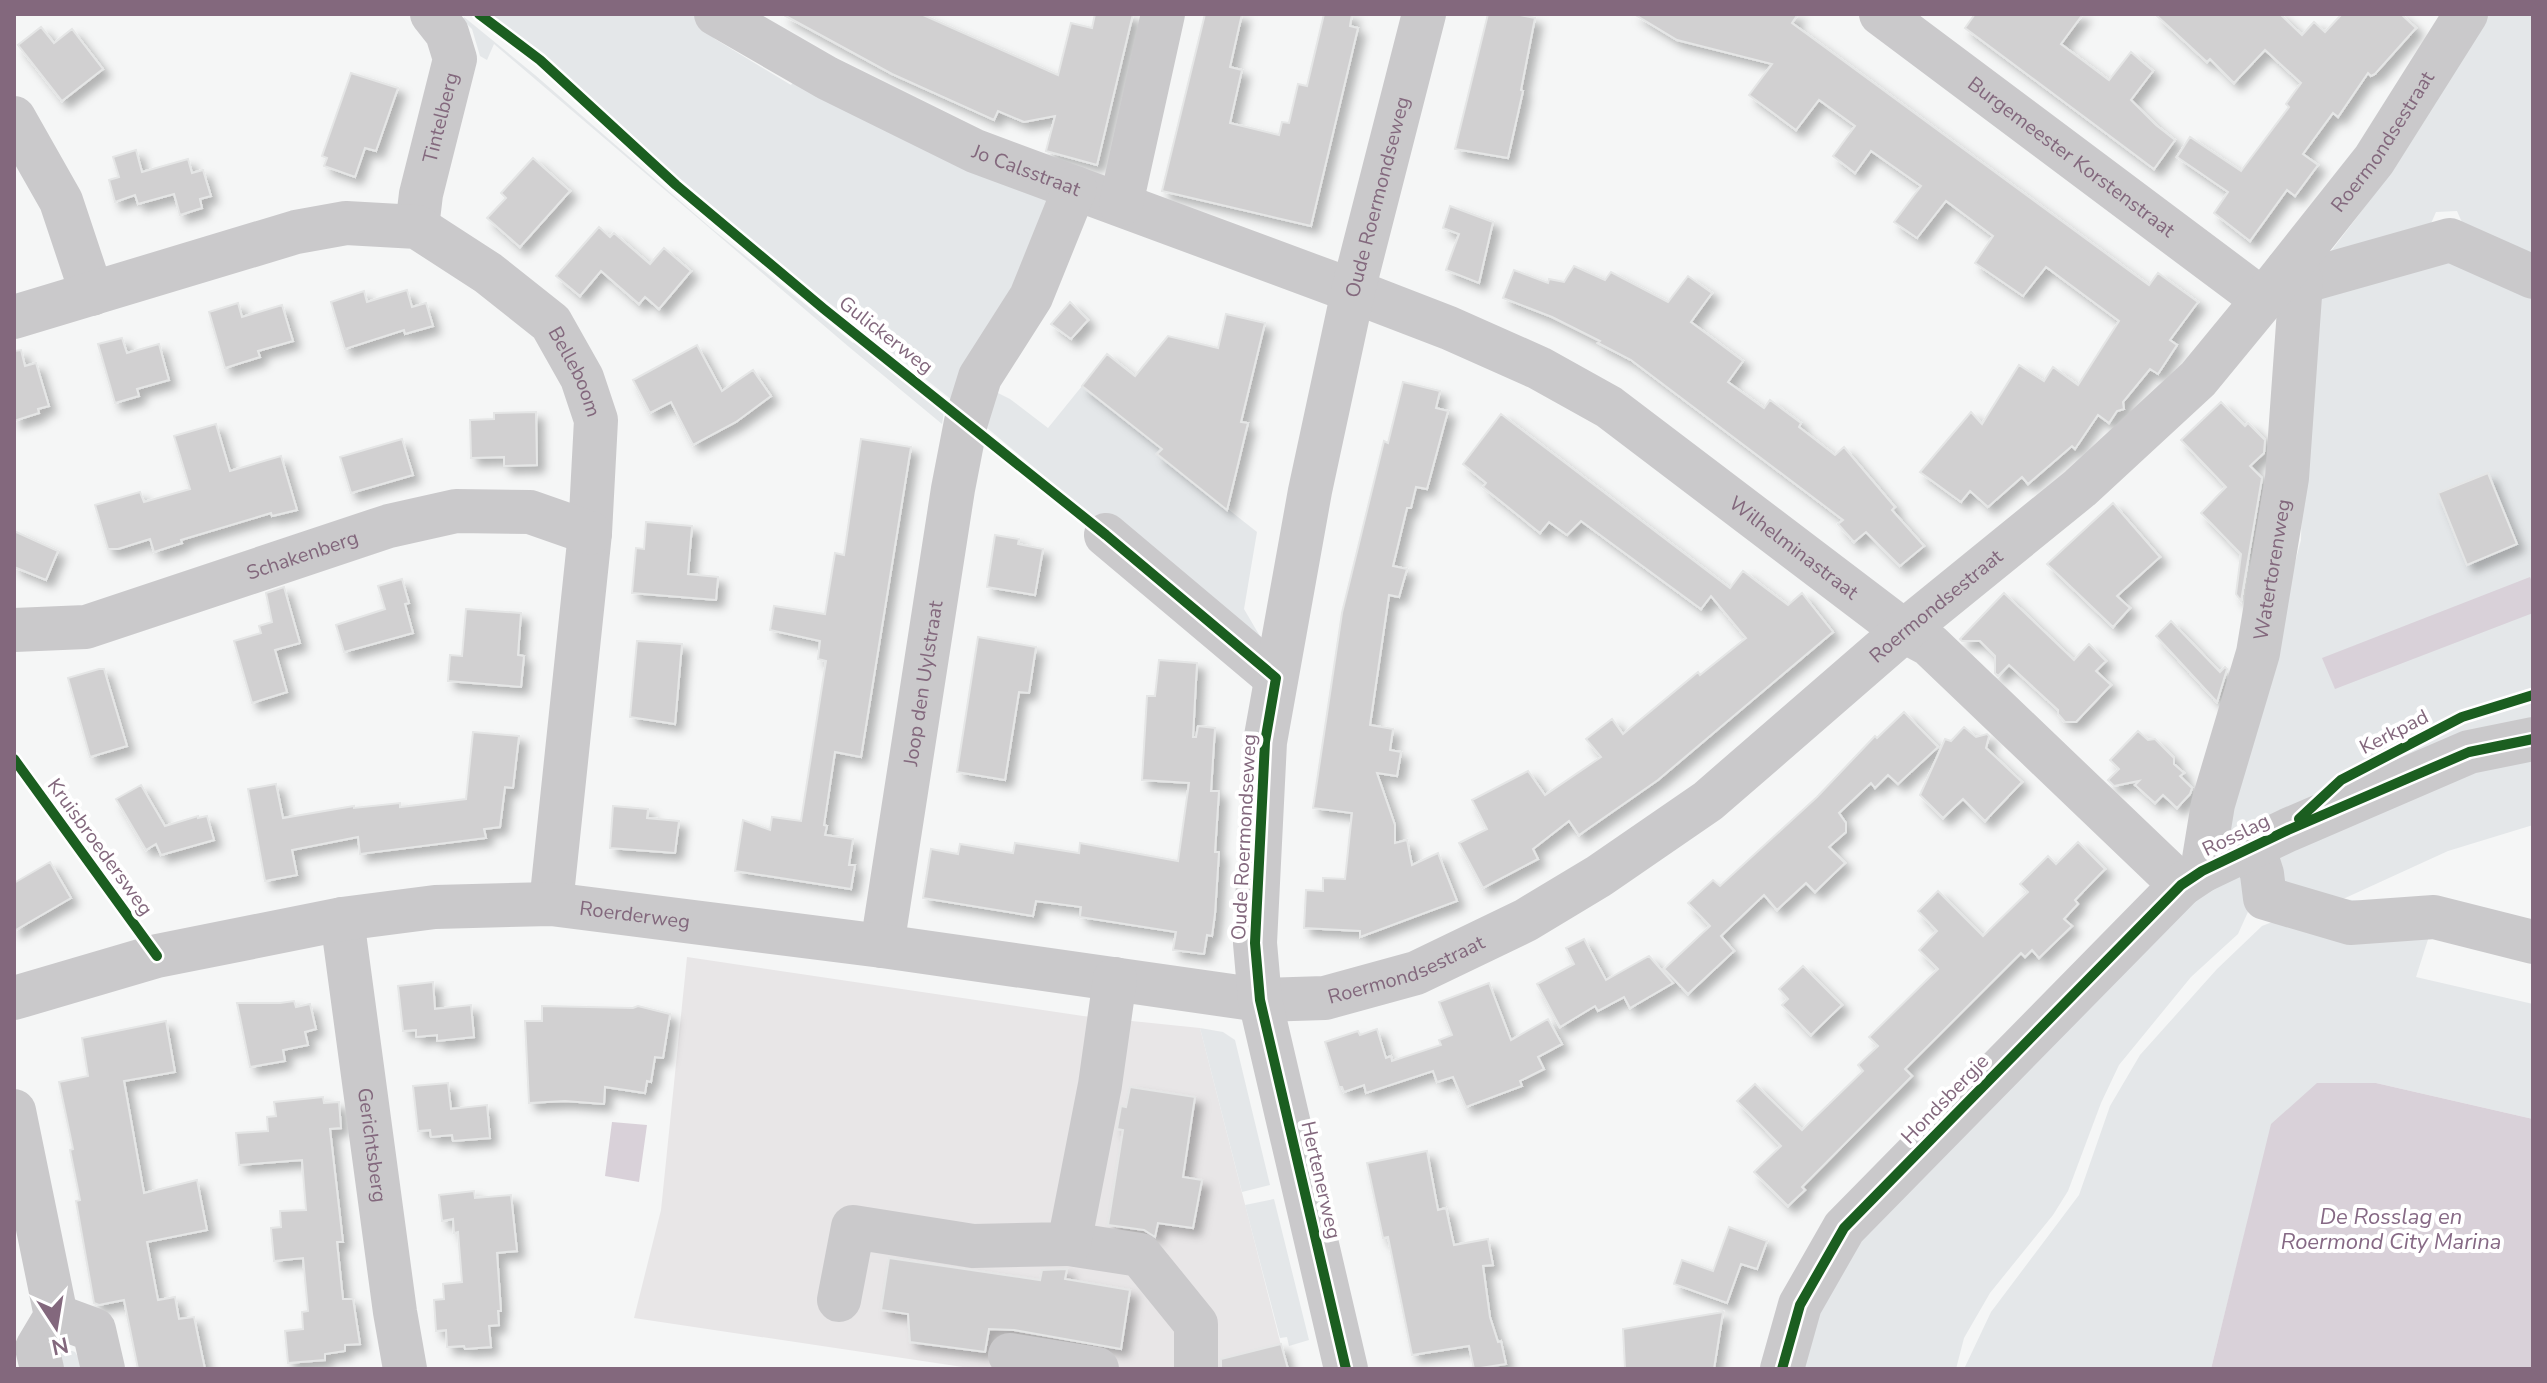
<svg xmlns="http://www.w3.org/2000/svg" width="2547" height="1383" viewBox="0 0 2547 1383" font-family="'Nunito Sans',sans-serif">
<defs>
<filter id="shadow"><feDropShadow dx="7" dy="7" stdDeviation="4" flood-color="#0004"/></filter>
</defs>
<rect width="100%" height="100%" fill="#f5f6f6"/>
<path fill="#e8e6e7" d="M 687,957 L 1083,1016 L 1200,1028 L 1287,1369 L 976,1369 L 634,1318 L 661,1210 Z"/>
<path fill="#e4e7e9" d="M 485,14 L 692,14 L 715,39 L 791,85 L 794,81 L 1046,200 L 1048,219 L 952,400 L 762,250 Z
M 2486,14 L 2533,14 L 2533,262 L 2464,227 L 2457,211 L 2436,212 L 2429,228 L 2319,267 L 2373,196 Z
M 464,17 L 535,75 L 711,228 L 853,343 L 855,341 L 944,412 L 942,424 L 849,347 L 494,44 L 487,60 L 480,56 L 472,29 L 463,20 Z
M 2455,259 L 2533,292 L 2533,691 L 2462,713 L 2340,774 L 2280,821 L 2224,848 L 2245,754 L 2301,540 L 2306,294 Z
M 1082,386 L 1162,449 L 1158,454 L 1257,532 L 1244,609 L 1261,638 L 1255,653 L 986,427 L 994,391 L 1010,399 L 1048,428 Z
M 2533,700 L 2533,719 L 2326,797 L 2349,779 L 2482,715 Z
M 2533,749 L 2533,825 L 2448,851 L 2343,899 L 2362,901 L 2352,915 L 2285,892 L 2275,855 Z
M 2248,870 L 2252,903 L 2238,934 L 2191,977 L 2119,1065 L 2101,1103 L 2068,1191 L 2053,1215 L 1990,1293 L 1964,1338 L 1956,1369 L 1791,1369 L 1846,1247 L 2181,913 L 2209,889 Z
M 2285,917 L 2431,930 L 2416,977 L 2533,1004 L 2533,1119 L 2376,1083 L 2272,1124 L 2211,1369 L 1964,1369 L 1991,1312 L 2079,1195 L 2110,1106 L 2140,1055 L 2217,969 L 2262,926 Z
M 1200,1028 L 1223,1032 L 1235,1040 L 1270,1185 L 1242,1192 Z
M 1274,1199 L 1309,1340 L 1289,1346 L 1287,1337 L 1280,1338 L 1245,1205 Z
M 64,1348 L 75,1352 L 86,1369 L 53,1369 L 59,1351 Z"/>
<path fill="#d9d1d9" d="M 2530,577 L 2533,584 L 2533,613 L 2335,689 L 2322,658 Z
M 2317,1083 L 2376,1083 L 2533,1119 L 2533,1369 L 2211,1369 L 2271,1124 Z
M 612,1122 L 647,1125 L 639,1182 L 605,1176 Z"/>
<path fill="#d1d0d1" stroke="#e5e6e6" stroke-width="2" filter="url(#shadow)" d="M 782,14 L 921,14 L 1058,75 L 1071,23 L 1092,28 L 1095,14 L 1133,14 L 1097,165 L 1046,151 L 1055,116 L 1024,122 L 998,111 L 994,120 L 892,74 Z
M 1205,14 L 1242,14 L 1230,67 L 1242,70 L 1230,123 L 1279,135 L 1282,122 L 1289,123 L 1298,84 L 1307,86 L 1324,14 L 1352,14 L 1350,26 L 1358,28 L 1311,226 L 1162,191 Z
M 1488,14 L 1515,14 L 1535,18 L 1521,90 L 1523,91 L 1508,158 L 1455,149 Z
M 1634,14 L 1798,14 L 1792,23 L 2149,285 L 2158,273 L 2198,302 L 2170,340 L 2177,345 L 2158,374 L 2150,369 L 2123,402 L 2124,409 L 2117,411 L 2109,423 L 2098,415 L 2075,449 L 2072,446 L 2028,484 L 2022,477 L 1988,507 L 1970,491 L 1961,502 L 1920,472 L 1971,412 L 1982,424 L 2019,365 L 2044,381 L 2053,367 L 2078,385 L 2119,321 L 2046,267 L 2023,296 L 1975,263 L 1993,236 L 1946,201 L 1917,238 L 1894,222 L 1921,186 L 1871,151 L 1855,173 L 1833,156 L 1855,126 L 1819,100 L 1796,130 L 1749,95 L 1772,64 L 1677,40 Z
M 1975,14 L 2083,14 L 2061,44 L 2109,80 L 2131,52 L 2153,71 L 2131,100 L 2156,125 L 2175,140 L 2154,169 L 1965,28 Z
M 2155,14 L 2280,14 L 2302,35 L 2314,22 L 2325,32 L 2342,14 L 2401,14 L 2416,28 L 2375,74 L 2371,76 L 2368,73 L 2338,117 L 2333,113 L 2303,154 L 2318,165 L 2295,196 L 2287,190 L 2250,241 L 2214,213 L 2228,192 L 2177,157 L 2190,137 L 2241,171 L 2289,107 L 2286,104 L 2301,83 L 2265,50 L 2234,83 L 2210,59 L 2207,62 Z
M 41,27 L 54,43 L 72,29 L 103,69 L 62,101 L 18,45 Z
M 351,73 L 398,88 L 376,151 L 365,148 L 355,177 L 324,166 L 327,158 L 322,156 Z
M 136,150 L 142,172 L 188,159 L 192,173 L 203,170 L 211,196 L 200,199 L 202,208 L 180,215 L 174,194 L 138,204 L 135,195 L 115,202 L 109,180 L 119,177 L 113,157 Z
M 533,158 L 570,191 L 520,247 L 487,218 L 506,198 L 501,193 Z
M 1450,206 L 1493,222 L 1479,283 L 1446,270 L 1459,234 L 1443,228 Z
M 599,227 L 610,237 L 614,233 L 650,264 L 664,248 L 691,271 L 659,309 L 645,297 L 639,304 L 601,271 L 580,296 L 556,276 Z
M 1574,266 L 1605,280 L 1611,272 L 1668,302 L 1688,276 L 1712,293 L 1691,322 L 1743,361 L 1728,382 L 1764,408 L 1770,400 L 1801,423 L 1799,427 L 1835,455 L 1844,447 L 1895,507 L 1892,510 L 1924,546 L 1900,566 L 1866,532 L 1854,542 L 1838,524 L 1843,520 L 1631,360 L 1598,343 L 1600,341 L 1552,317 L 1503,298 L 1514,270 L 1548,283 L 1549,279 L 1564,282 Z
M 407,290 L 412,307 L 426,303 L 433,326 L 405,334 L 404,330 L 345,349 L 331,302 L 364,291 L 367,302 Z
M 1070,302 L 1088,320 L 1071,339 L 1051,324 Z
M 238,303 L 242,317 L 282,305 L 293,341 L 258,351 L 260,357 L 225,368 L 209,312 Z
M 1226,314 L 1265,323 L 1241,422 L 1248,423 L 1227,510 L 1157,454 L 1162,449 L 1082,386 L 1107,354 L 1135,376 L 1168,336 L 1218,348 Z
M 122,338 L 127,353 L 159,344 L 169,380 L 137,389 L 139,396 L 115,403 L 98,344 Z
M 697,345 L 722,391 L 753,370 L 771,396 L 736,422 L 693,445 L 671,402 L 650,413 L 633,380 Z
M 21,350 L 25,366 L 36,363 L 49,406 L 38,409 L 39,413 L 14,421 L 14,351 Z
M 1403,382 L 1440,391 L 1436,408 L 1448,411 L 1427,489 L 1416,487 L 1411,508 L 1407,508 L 1393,566 L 1407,569 L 1399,597 L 1389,595 L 1370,725 L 1393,729 L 1390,750 L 1401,752 L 1397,776 L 1377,773 L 1395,825 L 1395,843 L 1407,840 L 1412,865 L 1438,853 L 1457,901 L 1360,937 L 1360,931 L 1304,928 L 1306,890 L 1323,891 L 1323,878 L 1345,879 L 1352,813 L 1313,808 L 1342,613 L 1384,441 L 1388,443 Z
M 2221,402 L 2245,426 L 2248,423 L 2265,440 L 2264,453 L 2250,466 L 2262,478 L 2241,601 L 2236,594 L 2241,554 L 2201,513 L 2226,487 L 2181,440 Z
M 536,412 L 537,465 L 504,466 L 504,457 L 471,458 L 470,420 L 494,419 L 494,413 Z
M 1501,414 L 1730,588 L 1743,571 L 1788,605 L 1802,593 L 1833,632 L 1658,780 L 1579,835 L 1569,821 L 1533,849 L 1538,859 L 1483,888 L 1459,843 L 1487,829 L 1472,800 L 1528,771 L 1545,795 L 1601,757 L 1586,739 L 1612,719 L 1623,734 L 1698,672 L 1700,675 L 1746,638 L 1711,596 L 1701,609 L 1581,521 L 1567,535 L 1549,522 L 1540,533 L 1483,487 L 1486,483 L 1463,464 Z
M 216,424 L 230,471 L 281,456 L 297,510 L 272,516 L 271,513 L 181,540 L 182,543 L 154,552 L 150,539 L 118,549 L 108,549 L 95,505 L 140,492 L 144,502 L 190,489 L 174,436 Z
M 402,439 L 413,475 L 351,493 L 340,457 Z
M 861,439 L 911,447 L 861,757 L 835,752 L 824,825 L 827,826 L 825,835 L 853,839 L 849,865 L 855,865 L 851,889 L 735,871 L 743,820 L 770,830 L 772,817 L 801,821 L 826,661 L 818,659 L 820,641 L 770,630 L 774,606 L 825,614 L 835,553 L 844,555 Z
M 2488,473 L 2517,544 L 2467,565 L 2438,493 Z
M 2113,503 L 2160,557 L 2117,596 L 2130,608 L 2113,627 L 2047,564 Z
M 646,522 L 692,526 L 688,574 L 718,577 L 716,600 L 632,593 L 636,548 L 644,549 Z
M 14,531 L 58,551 L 46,580 L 14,567 Z
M 995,535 L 1019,539 L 1018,544 L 1043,549 L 1035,595 L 987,587 Z
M 402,579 L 409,603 L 405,604 L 413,633 L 344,652 L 336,625 L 385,609 L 378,586 Z
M 284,587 L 300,643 L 275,650 L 287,692 L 252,703 L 234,641 L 261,633 L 259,626 L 272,622 L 266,593 Z
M 2004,593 L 2074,660 L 2089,644 L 2106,661 L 2096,671 L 2111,685 L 2076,722 L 2065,722 L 2058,714 L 2058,710 L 2009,665 L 1998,676 L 1995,673 L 1995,656 L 1980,641 L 1962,641 L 1960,639 Z
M 466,609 L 521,613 L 518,655 L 524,656 L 521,687 L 448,681 L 450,655 L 462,656 Z
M 2171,621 L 2220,672 L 2225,667 L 2227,669 L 2217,702 L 2156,636 Z
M 978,637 L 1036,647 L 1029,693 L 1019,692 L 1005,780 L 957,772 Z
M 637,641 L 682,644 L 675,724 L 630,717 Z
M 1159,660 L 1197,663 L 1193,737 L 1196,737 L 1198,726 L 1215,728 L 1211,791 L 1219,791 L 1215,852 L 1219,852 L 1215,914 L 1212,936 L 1207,935 L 1204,954 L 1173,950 L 1176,932 L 1080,917 L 1081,907 L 1036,901 L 1033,916 L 923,898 L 931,849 L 958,854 L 960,844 L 1013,853 L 1015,843 L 1079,853 L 1080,843 L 1178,861 L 1189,783 L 1142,780 L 1147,696 L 1155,696 Z
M 99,669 L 104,669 L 127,746 L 90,757 L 68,678 Z
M 1904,712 L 1938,747 L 1898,784 L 1888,775 L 1875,788 L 1871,783 L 1839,813 L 1846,823 L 1846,832 L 1829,847 L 1845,863 L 1815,892 L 1806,883 L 1777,910 L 1764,895 L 1721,936 L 1734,951 L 1688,994 L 1664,969 L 1710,926 L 1688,903 L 1713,880 L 1720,886 L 1817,797 L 1875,736 L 1877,738 Z
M 1964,727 L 1976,737 L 1987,734 L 1989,736 L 1986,748 L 2022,782 L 1985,821 L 1963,799 L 1943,818 L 1920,795 L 1945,739 L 1951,741 Z
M 2138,731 L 2148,740 L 2155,739 L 2174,758 L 2174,764 L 2184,773 L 2180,776 L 2192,788 L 2190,794 L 2177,808 L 2163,795 L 2155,803 L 2135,785 L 2139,781 L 2114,786 L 2108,780 L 2119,769 L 2110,760 Z
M 473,732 L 519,736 L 513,788 L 505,787 L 500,827 L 484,829 L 486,838 L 360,854 L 358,837 L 292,850 L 297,875 L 265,881 L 248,789 L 276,784 L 283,818 L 354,806 L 354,808 L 400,803 L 400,807 L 466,799 Z
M 141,785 L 165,826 L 198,816 L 198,818 L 207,816 L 214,840 L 161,855 L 156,844 L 146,850 L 116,799 Z
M 613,806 L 648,809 L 647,818 L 679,821 L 675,853 L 610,848 Z
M 2078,842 L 2105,869 L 2075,900 L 2078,904 L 2064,919 L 2072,926 L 2039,958 L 2032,950 L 2025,957 L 2021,953 L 1905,1069 L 1912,1076 L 1802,1187 L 1805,1190 L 1788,1206 L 1754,1172 L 1781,1146 L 1737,1101 L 1755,1084 L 1802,1130 L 1863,1071 L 1858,1065 L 1878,1046 L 1869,1037 L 1938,969 L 1919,950 L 1937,931 L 1918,911 L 1938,891 L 1983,936 L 2028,892 L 2020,884 L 2048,856 L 2056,864 Z
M 50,862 L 71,898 L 14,931 L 14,883 Z
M 1584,939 L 1606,980 L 1649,956 L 1673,983 L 1630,1008 L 1624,997 L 1598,1011 L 1595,1006 L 1560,1027 L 1537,984 L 1574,964 L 1566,948 Z
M 1803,966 L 1842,1005 L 1811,1035 L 1782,1005 L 1788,999 L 1779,989 Z
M 433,982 L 435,1009 L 471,1005 L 474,1037 L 437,1041 L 437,1035 L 416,1037 L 416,1030 L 403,1031 L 398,986 Z
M 1489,983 L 1511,1040 L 1548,1019 L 1562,1044 L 1538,1057 L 1544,1069 L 1520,1081 L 1522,1086 L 1466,1107 L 1453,1077 L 1437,1082 L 1433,1071 L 1366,1093 L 1364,1085 L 1344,1092 L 1342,1087 L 1339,1087 L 1325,1042 L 1358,1031 L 1360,1035 L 1377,1029 L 1386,1058 L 1391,1056 L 1392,1061 L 1441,1045 L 1439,1040 L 1452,1035 L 1439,1002 Z
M 294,1001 L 296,1007 L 310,1004 L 316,1029 L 305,1032 L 308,1045 L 283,1050 L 285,1061 L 250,1067 L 237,1003 L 280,1003 Z
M 542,1006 L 633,1008 L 638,1006 L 670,1014 L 663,1058 L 655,1057 L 651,1082 L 647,1081 L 645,1093 L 605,1087 L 604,1104 L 565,1101 L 529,1103 L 525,1021 L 542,1021 Z
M 166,1021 L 175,1072 L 124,1081 L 144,1193 L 197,1180 L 207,1230 L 147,1242 L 158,1300 L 175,1297 L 179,1319 L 194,1317 L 205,1369 L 138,1369 L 124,1300 L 99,1305 L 94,1303 L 76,1201 L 80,1200 L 70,1150 L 73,1149 L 59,1082 L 88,1076 L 82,1038 Z
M 448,1083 L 451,1109 L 487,1105 L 490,1138 L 453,1141 L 452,1135 L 431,1137 L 430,1130 L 418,1131 L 413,1086 Z
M 1130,1087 L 1195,1097 L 1183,1177 L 1202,1180 L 1193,1228 L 1158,1223 L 1155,1237 L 1144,1230 L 1108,1225 L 1123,1130 L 1117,1129 L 1121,1106 L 1126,1107 Z
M 323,1097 L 324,1103 L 339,1102 L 341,1128 L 330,1129 L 343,1242 L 337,1242 L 343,1299 L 353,1299 L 360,1344 L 345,1345 L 345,1351 L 325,1354 L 325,1360 L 288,1363 L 285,1331 L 303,1329 L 302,1312 L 308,1311 L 303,1258 L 274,1261 L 271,1228 L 281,1227 L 280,1211 L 306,1210 L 302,1160 L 239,1165 L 236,1133 L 268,1131 L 267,1117 L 276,1116 L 274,1102 Z
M 1427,1151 L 1438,1210 L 1446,1208 L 1454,1245 L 1488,1239 L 1493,1265 L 1483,1266 L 1490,1317 L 1498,1342 L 1501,1341 L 1506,1364 L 1474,1369 L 1469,1346 L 1412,1355 L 1388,1237 L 1383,1238 L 1367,1163 Z
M 474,1191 L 475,1198 L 511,1195 L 517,1251 L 497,1253 L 501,1311 L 498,1311 L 499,1325 L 489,1326 L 491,1347 L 465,1349 L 464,1346 L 447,1347 L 446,1330 L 436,1331 L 434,1300 L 444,1299 L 443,1284 L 462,1282 L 458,1232 L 454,1233 L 453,1219 L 442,1221 L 439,1195 Z
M 1729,1227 L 1767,1241 L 1757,1269 L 1741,1264 L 1727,1303 L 1674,1284 L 1682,1260 L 1713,1271 Z
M 889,1258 L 1040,1280 L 1042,1270 L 1067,1269 L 1065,1279 L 1130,1290 L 1121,1349 L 1014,1330 L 989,1329 L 985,1352 L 910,1342 L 908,1314 L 881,1310 Z
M 1723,1312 L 1714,1369 L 1625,1369 L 1623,1329 Z
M 1281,1344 L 1288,1369 L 1221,1369 L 1221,1359 Z"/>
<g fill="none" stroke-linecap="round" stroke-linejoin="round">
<g stroke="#cac9cb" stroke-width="44">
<path id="s1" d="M 716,14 L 827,78 L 975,151 L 1353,291 L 1449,328 L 1539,368 L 1609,407 L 1904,631 L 1930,645 L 2181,885"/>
<path id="s2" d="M 1881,14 L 2263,300"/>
<path d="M 14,118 L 61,201 L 92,294"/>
<path d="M 1121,204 L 1163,14"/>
<path id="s3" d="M 417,227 L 421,194 L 455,59 L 447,33 L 432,14"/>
<path d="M 2301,282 L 2450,240 L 2533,277"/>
<path id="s4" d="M 14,317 L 296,232 L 346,223 L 417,227 L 488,273 L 551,323 L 582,378 L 596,420 L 590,533 L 551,904"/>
<path d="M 1106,535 L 1276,678"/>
<path id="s5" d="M 14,630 L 86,627 L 389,526 L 456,511 L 530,512 L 590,533"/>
<path d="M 2253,846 L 2262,874 L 2265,898 L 2350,923 L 2434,917 L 2533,942"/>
<path id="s6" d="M 2202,871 L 2213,804 L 2258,653 L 2287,478 L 2301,282 L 2287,270"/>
<path id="s7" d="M 342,919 L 395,1312 L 405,1369"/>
<path id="s8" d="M 882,946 L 953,489 L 966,422 L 980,377 L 1031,297 L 1075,188"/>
<path id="s9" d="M 14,998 L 157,956 L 342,919 L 435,907 L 551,904 L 882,946 L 1260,1000 L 1325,998 L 1416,973 L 1526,920 L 1599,876 L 1708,801 L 1904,631 L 2080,488 L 2198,379 L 2263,300 L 2374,160 L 2466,14"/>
<path d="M 14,1111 L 56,1316 L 37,1348 L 42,1369"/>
<path d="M 1069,1244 L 1140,1255 L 1196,1324 L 1196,1369"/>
<path d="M 839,1300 L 853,1227 L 973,1246 L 1069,1244 L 1100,1085 L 1115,979"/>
<path d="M 56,1316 L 94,1330 L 103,1369"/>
<path d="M 1010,1355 L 1097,1369"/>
<path id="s10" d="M 1346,1369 L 1260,1000 L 1255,943 L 1265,742 L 1310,491 L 1353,291 L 1424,14"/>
<path d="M 1782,1369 L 1800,1305 L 1844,1228 L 2181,885 L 2202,871 L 2288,830 L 2469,752 L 2533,739"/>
</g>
<g stroke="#fff" stroke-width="15">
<path id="cycleway" d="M 479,14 L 540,60 L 676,185 L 824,309 L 1106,535 L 1276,678 L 1265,742 L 1255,943 L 1260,1000 L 1346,1369
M 14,759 L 157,956
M 2299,819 L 2341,780 L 2462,717 L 2533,695
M 1782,1369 L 1800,1305 L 1844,1228 L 2181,885 L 2202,871 L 2288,830 L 2469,752 L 2533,739"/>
</g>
<use href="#cycleway" stroke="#1b5e20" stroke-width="10"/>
</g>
<g text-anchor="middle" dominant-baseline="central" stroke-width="8" stroke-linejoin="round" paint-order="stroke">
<g font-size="20" fill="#83687d" stroke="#fff">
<text stroke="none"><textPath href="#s3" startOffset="112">Tintelberg</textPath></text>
<text stroke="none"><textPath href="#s9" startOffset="2710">Roermondsestraat</textPath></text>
<text stroke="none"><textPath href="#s2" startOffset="238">Burgemeester Korstenstraat</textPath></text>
<text stroke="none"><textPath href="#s1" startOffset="348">Jo Calsstraat</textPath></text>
<text stroke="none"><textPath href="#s10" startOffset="1194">Oude Roermondseweg</textPath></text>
<text transform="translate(886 335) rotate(38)">Gulickerweg</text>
<text stroke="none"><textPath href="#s4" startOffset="636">Belleboom</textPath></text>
<text stroke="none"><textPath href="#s1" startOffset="1210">Wilhelminastraat</textPath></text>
<text stroke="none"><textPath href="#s5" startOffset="300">Schakenberg</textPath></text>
<text stroke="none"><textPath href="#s6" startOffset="310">Watertorenweg</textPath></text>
<text stroke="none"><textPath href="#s9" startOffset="2062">Roermondsestraat</textPath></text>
<text stroke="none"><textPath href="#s8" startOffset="266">Joop den Uylstraat</textPath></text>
<text transform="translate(2394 732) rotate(-27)">Kerkpad</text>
<text transform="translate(2236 835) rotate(-26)">Rosslag</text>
<text transform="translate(1244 837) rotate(-87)">Oude Roermondseweg</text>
<text transform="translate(100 847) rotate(54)">Kruisbroedersweg</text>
<text stroke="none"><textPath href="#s9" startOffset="632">Roerderweg</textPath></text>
<text stroke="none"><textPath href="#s9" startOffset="1414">Roermondsestraat</textPath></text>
<text transform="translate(1945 1099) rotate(-46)">Hondsbergje</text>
<text stroke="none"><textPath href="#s7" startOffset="228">Gerichtsberg</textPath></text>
<text transform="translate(1321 1180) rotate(77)">Hertenerweg</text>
</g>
<g font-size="22" font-style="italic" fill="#866985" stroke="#fff">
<text x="2391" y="1217">De Rosslag en<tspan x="2391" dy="25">Roermond City Marina</tspan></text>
</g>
</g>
<rect width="2547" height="1383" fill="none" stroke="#83687d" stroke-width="32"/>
<g transform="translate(56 1327) rotate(168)" stroke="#ffffff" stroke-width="6" paint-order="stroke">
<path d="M0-6L14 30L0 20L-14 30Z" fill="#83687d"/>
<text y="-12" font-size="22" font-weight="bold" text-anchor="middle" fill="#83687d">N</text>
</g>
</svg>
